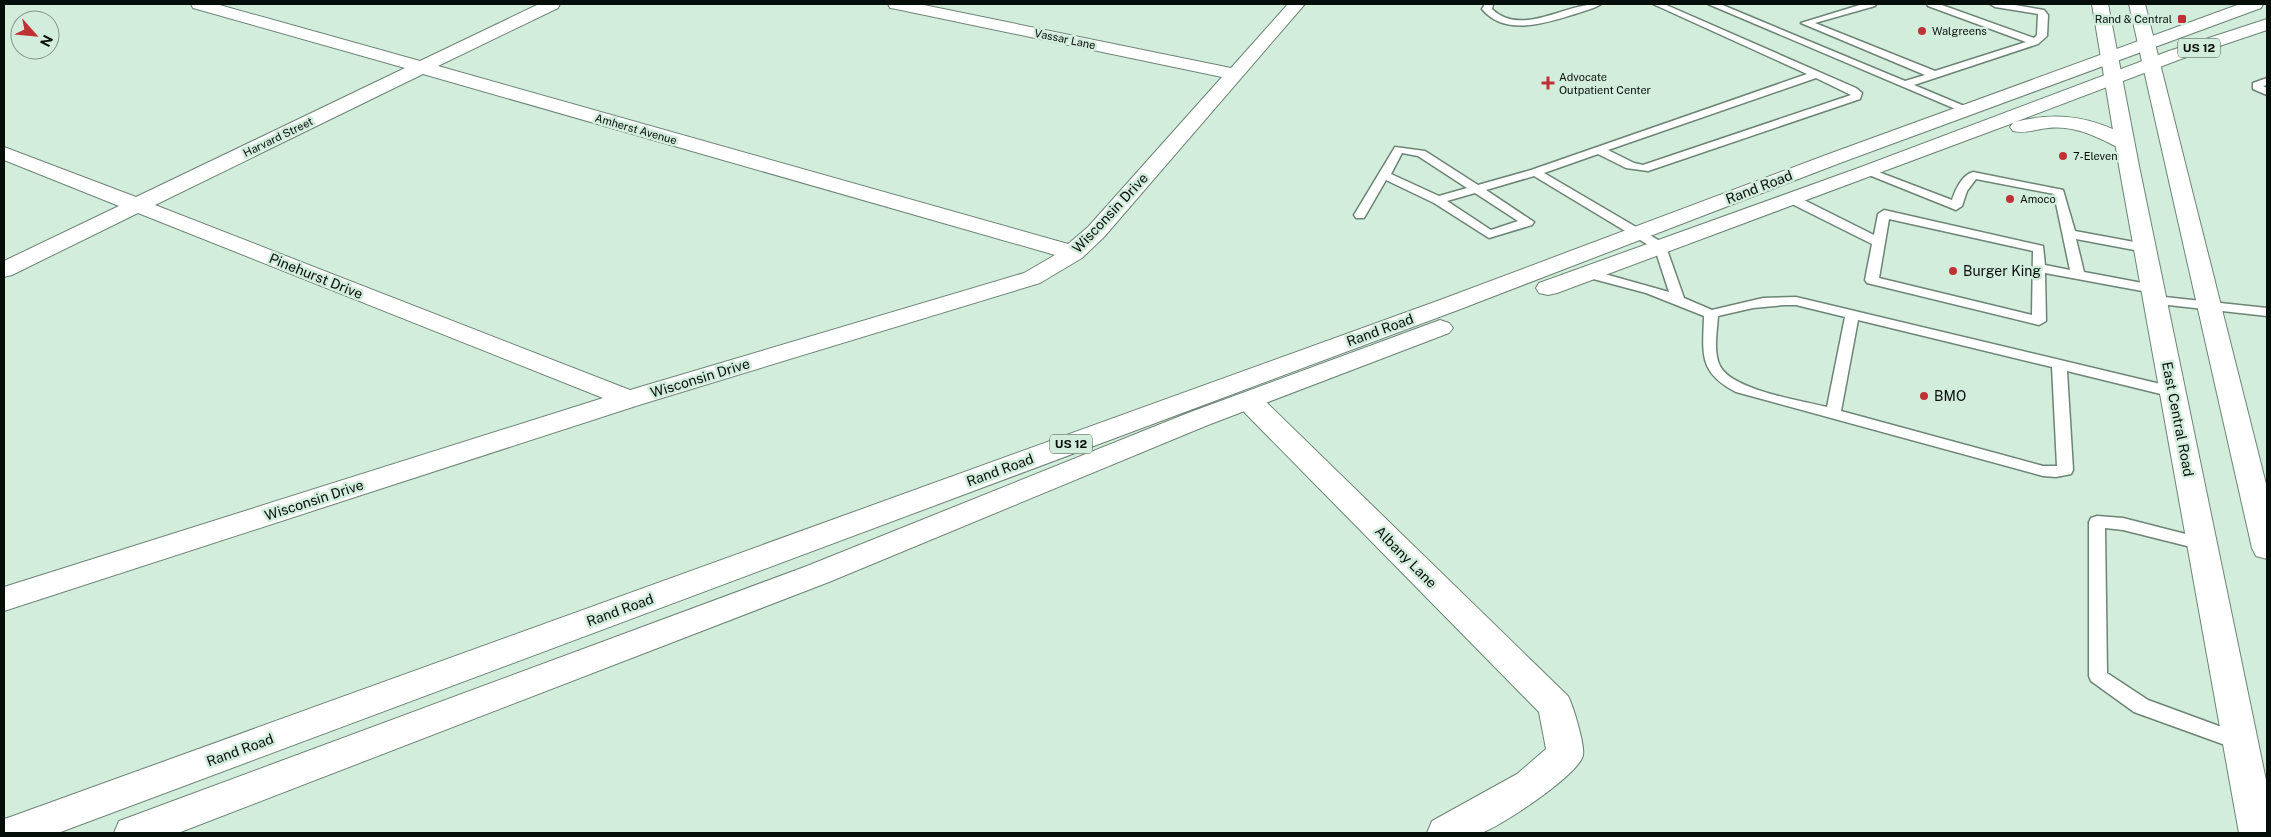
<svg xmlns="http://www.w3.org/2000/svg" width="2271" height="837" viewBox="0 0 2271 837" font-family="'Public Sans',sans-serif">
<rect width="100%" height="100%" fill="#d3eddd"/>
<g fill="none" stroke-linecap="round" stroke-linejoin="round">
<g stroke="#6c8475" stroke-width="3">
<path id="service" d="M 1485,4 L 1493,4 L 1492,9 C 1522,38 1566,2 1601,4 C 1594,9 1583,11 1575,14 C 1546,23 1505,37 1482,9 Z
M 1653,4 L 1664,4 L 1856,88 L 1862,93 L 1860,99 L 1648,171 L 1626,168 L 1598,154 L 1544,173 L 1665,244 L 1684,298 L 1712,310 L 1763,298 L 1796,297 L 2173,387 L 2178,389 L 2180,392 L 2178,395 L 2173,397 L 2067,371 L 2073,470 L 2071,474 L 2056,477 L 2043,476 L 1736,392 C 1698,372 1703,354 1704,316 L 1646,293 L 1582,276 L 1581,273 L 1587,269 L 1669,292 L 1655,249 L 1534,176 L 1486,190 L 1534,222 L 1532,225 L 1489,238 L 1434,203 L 1386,180 L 1364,218 L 1356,218 L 1354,215 L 1395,147 L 1425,151 L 1478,185 L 1531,170 L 1807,74 ZM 1816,78 L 1851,95 L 1643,165 L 1634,163 L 1608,150 ZM 1402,153 L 1418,156 L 1467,188 L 1439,196 L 1391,174 ZM 1475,193 L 1518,221 L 1491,230 L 1447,201 ZM 1784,305 L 1796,305 L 1845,317 L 1827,407 C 1802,401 1732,390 1720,366 C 1713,352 1717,332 1718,316 L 1753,308 ZM 1858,320 L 2052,367 L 2057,466 L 2043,466 L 1841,411 Z
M 1708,4 L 1720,4 L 1905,81 L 1925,75 L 1801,23 L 1863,4 L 1876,4 L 1875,6 L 1815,23 L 1935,71 L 2026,42 L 1928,6 L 1927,4 L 1939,4 L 2034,38 L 2037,35 L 2038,14 L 1995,7 L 1990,4 L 2009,4 L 2044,10 L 2048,15 L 2047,36 L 2038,44 L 1914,85 L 1969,108 L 1969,112 L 1965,113 Z
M 2267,78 L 2267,85 L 2263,86 L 2267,88 L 2267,95 L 2253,89 L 2253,83 Z
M 1868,168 L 1952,200 C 1955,190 1962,175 1973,172 L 2063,190 L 2075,231 L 2145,244 L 2151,248 L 2145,252 L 2076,239 L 2084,272 L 2153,285 L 2160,289 L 2153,293 L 2045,273 L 2046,321 L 2039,325 L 1867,283 L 1865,280 L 1872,244 L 1788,202 L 1786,199 L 1788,196 L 1796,196 L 1874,235 L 1878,214 L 1884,210 L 2043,246 L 2045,265 L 2070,270 L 2054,194 L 1976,179 L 1967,191 L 1962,206 L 1956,210 L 1864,173 L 1862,171 ZM 1889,219 L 2033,251 L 2032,315 L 1879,278 Z
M 2155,296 L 2267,308 L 2267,316 L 2150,303 L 2148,300 Z
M 2097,516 L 2123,518 L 2209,540 L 2211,544 L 2209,548 L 2203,550 L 2123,530 L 2105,528 L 2107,673 L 2148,700 L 2246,736 L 2249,742 L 2246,748 L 2239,750 L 2134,712 L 2091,681 L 2089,676 L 2089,522 L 2091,518 Z"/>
</g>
<g stroke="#6c8475" stroke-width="2">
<path id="minor" d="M 191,4 L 216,4 L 420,61 L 539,4 L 560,4 L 558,8 L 438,66 L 1068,244 L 1088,227 L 1222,77 L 896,9 L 890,8 L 888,4 L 919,4 L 1231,68 L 1288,4 L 1305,4 L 1104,237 L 1082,258 L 1040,283 L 639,405 L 4,611 L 4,587 L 603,398 L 138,213 L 12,275 L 4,277 L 4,261 L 119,206 L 4,160 L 4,147 L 136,197 L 405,68 L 193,8 ZM 423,74 L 1055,255 L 1024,273 L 630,390 L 155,205 Z
M 1255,398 L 1265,401 L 1568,696 C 1573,705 1585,745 1583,755 C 1580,774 1500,827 1481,833 C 1470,836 1439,833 1427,833 L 1432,821 L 1517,774 L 1546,749 L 1539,712 L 1245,413 L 1241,407 L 1245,401 Z"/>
</g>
<g stroke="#6c8475" stroke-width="2">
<path id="secondary" d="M 2092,4 L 2108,4 L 2139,166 L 2267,785 L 2267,833 L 2239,833 L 2119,166 Z
M 2129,4 L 2145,4 L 2267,488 L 2267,559 L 2256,556 L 2252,548 Z"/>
</g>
<g stroke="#6c8475" stroke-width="2">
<path id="primary" d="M 2240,4 L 2263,4 L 2261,8 L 1840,163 L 1458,310 L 58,833 L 4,833 L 4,819 L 13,816 L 1440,300 L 1826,155 Z
M 2267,19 L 2267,30 L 2181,59 L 2015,122 C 2051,113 2081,115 2115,130 C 2122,134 2130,137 2134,143 L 2131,147 L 2124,149 L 2117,147 C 2095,136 2074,125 2048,128 C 2037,129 2025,134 2013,131 L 2010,127 L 2013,123 L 1557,293 L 1548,295 L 1539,293 L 1536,288 L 1539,283 L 1861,167 L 2169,51 Z
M 1440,320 L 1449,323 L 1453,328 L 1449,333 L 1208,425 L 829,582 L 178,833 L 114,833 L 119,821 L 807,566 L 1188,413 Z"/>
</g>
<use href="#service" fill="#fff" fill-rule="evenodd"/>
<use href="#minor" fill="#fff" fill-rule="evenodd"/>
<use href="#secondary" fill="#fff" fill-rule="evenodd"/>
<use href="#primary" fill="#fff" fill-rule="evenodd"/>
</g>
<g fill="#c03136" stroke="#d3eddd" stroke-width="2">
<rect x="2177" y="14" width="10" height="10" rx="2.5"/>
<circle cx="1922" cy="31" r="5"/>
<path d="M1545.5 75.5h5v5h5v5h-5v5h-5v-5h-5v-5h5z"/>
<circle cx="2063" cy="156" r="5"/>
<circle cx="2010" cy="199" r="5"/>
<circle cx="1953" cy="271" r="5"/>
<circle cx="1924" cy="396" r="5"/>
</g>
<g text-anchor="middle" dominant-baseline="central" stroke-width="5" stroke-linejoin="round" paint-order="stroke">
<g font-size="11" fill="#060e09" stroke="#d3eddd" text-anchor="start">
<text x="2172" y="19" text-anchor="end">Rand &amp; Central</text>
<text x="1932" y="31">Walgreens</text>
<text x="1559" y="77">Advocate<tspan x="1559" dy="13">Outpatient Center</tspan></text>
<text x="2073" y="156">7-Eleven</text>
<text x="2020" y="199">Amoco</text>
</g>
<g font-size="11" fill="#060e09" stroke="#d3eddd">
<text transform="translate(1065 39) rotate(12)">Vassar Lane</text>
<text transform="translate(636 129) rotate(16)">Amherst Avenue</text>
<text transform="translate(278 137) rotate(-26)">Harvard Street</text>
</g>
<g fill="#d3eddd" stroke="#445149" stroke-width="1">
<rect x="2178" y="38.5" width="42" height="19" rx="4"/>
<rect x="1050" y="434.5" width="42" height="19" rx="4"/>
</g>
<g font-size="12" font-weight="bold" fill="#060e09">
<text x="2199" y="48">US 12</text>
<text x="1071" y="444">US 12</text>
</g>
<g font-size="14" fill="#060e09" stroke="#d3eddd">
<text transform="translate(1759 187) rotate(-21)">Rand Road</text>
<text transform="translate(1110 213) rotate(-47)">Wisconsin Drive</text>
<text transform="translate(316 276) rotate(22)">Pinehurst Drive</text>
<text transform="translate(1380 330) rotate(-20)">Rand Road</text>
<text transform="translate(700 378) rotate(-17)">Wisconsin Drive</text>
<text transform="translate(2178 419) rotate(79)">East Central Road</text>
<text transform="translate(1000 470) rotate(-20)">Rand Road</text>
<text transform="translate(314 500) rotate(-18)">Wisconsin Drive</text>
<text transform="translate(1406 557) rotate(45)">Albany Lane</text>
<text transform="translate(620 610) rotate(-20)">Rand Road</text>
<text transform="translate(240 750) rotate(-20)">Rand Road</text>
</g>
<g font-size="14" fill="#060e09" stroke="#d3eddd" text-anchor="start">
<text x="1963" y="271">Burger King</text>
<text x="1934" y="396">BMO</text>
</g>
</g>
<rect width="2271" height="837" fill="none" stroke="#060e09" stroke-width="10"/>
<g transform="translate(35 35) rotate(117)"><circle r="24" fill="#d3eddd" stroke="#819488"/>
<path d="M0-4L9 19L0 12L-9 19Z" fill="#c03136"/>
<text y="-8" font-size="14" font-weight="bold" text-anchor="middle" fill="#060e09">N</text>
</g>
</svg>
